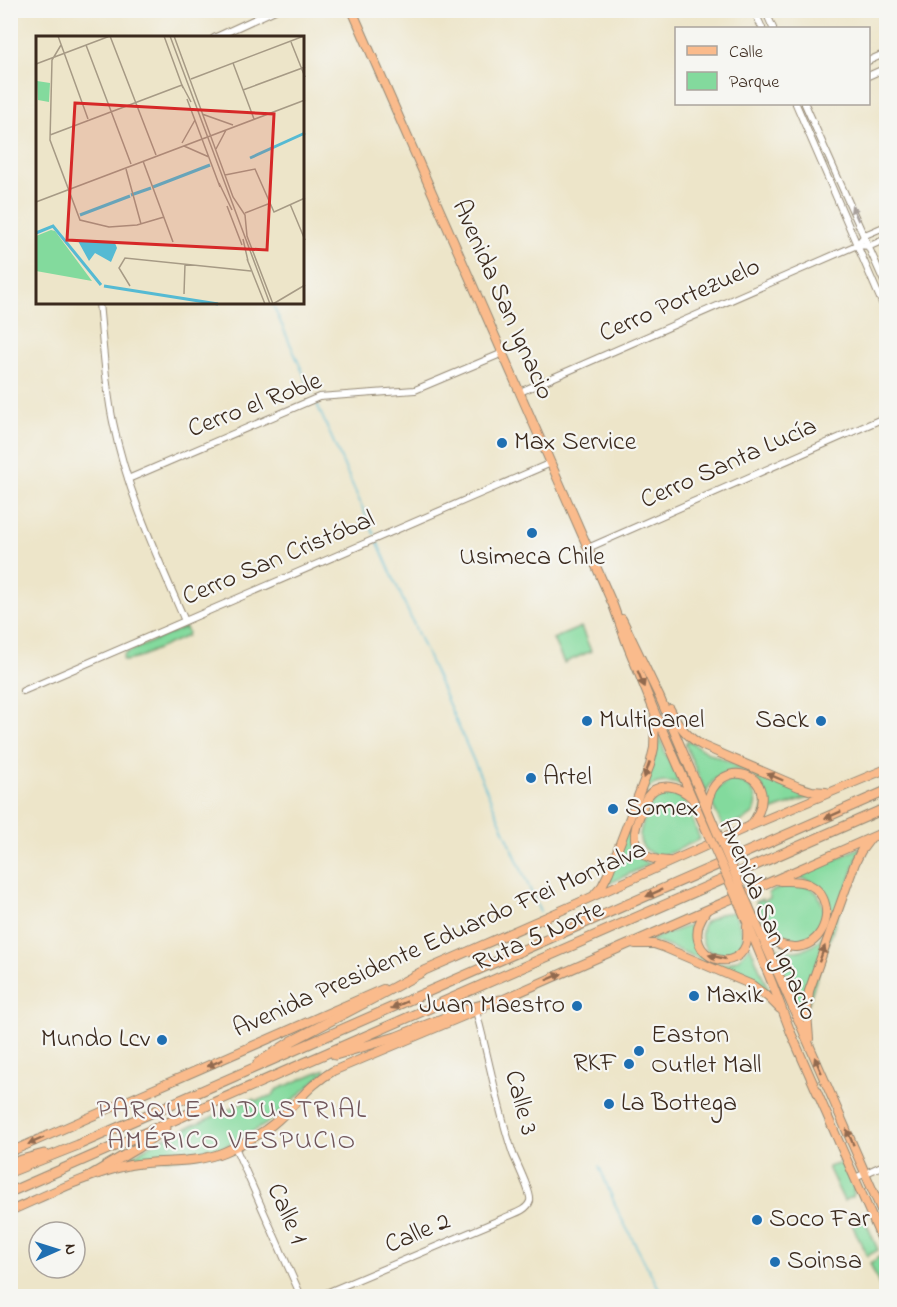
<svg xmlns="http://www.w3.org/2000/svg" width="897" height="1307" viewBox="0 0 897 1307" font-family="'Indie Flower',sans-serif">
<rect width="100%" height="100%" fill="#f6f6f2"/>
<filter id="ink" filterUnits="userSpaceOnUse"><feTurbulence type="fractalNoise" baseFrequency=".0167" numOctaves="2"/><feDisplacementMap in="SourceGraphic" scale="12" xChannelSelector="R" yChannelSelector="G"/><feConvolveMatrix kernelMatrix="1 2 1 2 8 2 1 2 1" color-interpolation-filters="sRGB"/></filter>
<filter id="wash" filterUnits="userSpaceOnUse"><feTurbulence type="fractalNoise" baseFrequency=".008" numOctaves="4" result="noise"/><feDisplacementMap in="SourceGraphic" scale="24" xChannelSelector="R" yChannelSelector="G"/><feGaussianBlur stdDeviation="1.35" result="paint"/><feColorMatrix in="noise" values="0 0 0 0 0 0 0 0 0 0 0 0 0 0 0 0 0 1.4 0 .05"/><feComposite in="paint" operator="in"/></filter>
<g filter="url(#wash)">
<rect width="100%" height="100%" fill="#ede5c9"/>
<path fill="#83da9d" stroke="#5f825e" stroke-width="1.5" d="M 185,627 L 188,632 L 187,636 L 135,659 L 125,661 L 123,659 L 124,654 Z
M 581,627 L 591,651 L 564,663 L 553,639 Z
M 659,735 L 666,755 L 680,784 C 670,782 658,780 649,788 C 642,795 640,804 636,813 C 629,834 625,854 650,864 L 604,886 L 656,752 Z
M 688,740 L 706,752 L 795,789 L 812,794 L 813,796 L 762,814 C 777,769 722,753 706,793 L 685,744 Z
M 730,780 C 750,779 766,802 750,816 C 745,821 731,825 724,829 L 712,804 L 716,789 C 721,788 725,782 730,780 Z
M 669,793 L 676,794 L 684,800 L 700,839 C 688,844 675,853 661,855 C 651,856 639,847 640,836 C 640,827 650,804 656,797 C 660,794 664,793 669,793 Z
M 861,847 L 804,1016 L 773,946 C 821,969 852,905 812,882 C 808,880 803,878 798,877 Z
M 799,884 L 810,887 L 818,894 L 824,909 L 820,929 L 813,937 L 803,944 L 784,943 L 769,934 L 756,902 L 762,899 L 764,901 L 770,898 L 768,893 L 787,885 Z
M 734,912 C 737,920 743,930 743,939 C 740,967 690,959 704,923 L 719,914 Z
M 696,923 C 685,947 712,973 736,960 C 742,957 746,951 750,946 L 769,991 L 768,992 C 751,979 731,972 712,964 C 691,955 670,946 649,940 Z
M 325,1069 L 326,1071 L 265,1125 L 226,1146 L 203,1155 L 178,1159 L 150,1158 L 127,1161 L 143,1149 L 157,1141 L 253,1099 L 257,1101 L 273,1095 L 276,1090 Z
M 842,1163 L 854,1189 L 852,1197 L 844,1201 L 828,1167 Z
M 862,1213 L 878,1250 L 867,1256 L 849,1218 Z
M 881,1256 L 886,1269 L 886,1296 L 884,1296 L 870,1263 Z"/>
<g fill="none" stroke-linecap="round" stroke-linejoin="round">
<path stroke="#55bad3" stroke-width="1.5" d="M 272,303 L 312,393
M 316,402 L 374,534
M 378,543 L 540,912
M 599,1166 L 619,1214 L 663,1296"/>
</g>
</g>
<g filter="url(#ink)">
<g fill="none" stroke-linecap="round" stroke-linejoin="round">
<g stroke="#948874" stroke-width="8">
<path id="minor" d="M 754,10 L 762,28
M 765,10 L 773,28
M 214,38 L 275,10
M 868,61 L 886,53
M 868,76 L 886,68
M 796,104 L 886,312
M 805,104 L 886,286
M 857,245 L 870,246 L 886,239
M 99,303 C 103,342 105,384 113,422 C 127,492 157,556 185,621
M 520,392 L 857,245 L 865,235 L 886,226
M 128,479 L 319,397 L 415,390 L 503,353
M 588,548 L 886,417
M 23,691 L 551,463
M 235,1147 L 301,1296
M 855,1178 L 886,1164
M 319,1296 L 504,1218 C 512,1214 527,1211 530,1201 C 532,1194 516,1162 513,1154 C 497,1107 489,1058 476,1011"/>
</g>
<g stroke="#948874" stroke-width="10">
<path id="major" d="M 352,10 L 613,605 L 627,644 L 655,713 L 708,834
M 622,619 L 660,698 L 716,830
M 670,709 C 678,725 687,737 703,746 L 799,787 L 812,791 L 826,792
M 707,806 C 715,750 789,774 751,825
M 669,861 C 637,860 628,843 640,815 C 642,809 644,802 647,797 C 659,780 679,786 692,798
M 595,894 L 602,886 L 609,872 L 650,765 L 654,748 L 655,717
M 749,907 L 886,1221
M 742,910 L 772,983 L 791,1033 L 886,1249
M 706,911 C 676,953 733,978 746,945 C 748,939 747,932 747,926
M 762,934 C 819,977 847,901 808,884 C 799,880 789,881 780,881
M 635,944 L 654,944 L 663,947 L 752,985 L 768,997 L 780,1009
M 419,973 L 576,904 L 750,826 L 886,769
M 497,1002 L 886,831
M 809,1039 L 807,1013 L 809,991 L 855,863 L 861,851 L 870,839
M 10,1152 L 383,989
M 10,1211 C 49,1194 88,1174 130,1165 C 162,1159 193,1165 224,1152 C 243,1144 264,1133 279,1119 C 297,1103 311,1083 333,1071 L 483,1008"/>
</g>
<g stroke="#948874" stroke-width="11">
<path id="highway" d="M 335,1055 L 396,1037 L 467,1009 L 500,1000
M 258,1063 L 292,1041 L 374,998 L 422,972
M 10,1163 L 44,1154
M 10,1172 L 78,1145 L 886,791
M 88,1177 L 137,1148 L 166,1128
M 10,1192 L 886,808"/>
</g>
<use href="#minor" stroke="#fff" stroke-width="6"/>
<use href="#major" stroke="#fabb8c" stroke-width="8"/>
<use href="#highway" stroke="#fabb8c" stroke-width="9"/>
<g stroke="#948874" stroke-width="10" stroke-linecap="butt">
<path id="major-bridge" d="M 716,830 L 749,907
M 708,834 L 742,910"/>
</g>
<use href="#major-bridge" stroke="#fabb8c" stroke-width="8"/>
</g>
<defs><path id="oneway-solid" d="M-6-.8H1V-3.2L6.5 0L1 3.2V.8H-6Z" transform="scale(1.5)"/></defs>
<use fill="#a79f9a" href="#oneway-solid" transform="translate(855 213) rotate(-114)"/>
<g fill="#916b50">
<use href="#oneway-solid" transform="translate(641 679) rotate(68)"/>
<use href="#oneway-solid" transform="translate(647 770) rotate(109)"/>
<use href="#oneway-solid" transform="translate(775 777) rotate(-157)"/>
<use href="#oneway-solid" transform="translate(833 815) rotate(156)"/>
<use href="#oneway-solid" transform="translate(654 893) rotate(156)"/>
<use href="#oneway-solid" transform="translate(822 954) rotate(-70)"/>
<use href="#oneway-solid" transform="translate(717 957) rotate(-167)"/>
<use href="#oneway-solid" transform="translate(554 977) rotate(-23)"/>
<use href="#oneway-solid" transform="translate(399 1005) rotate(156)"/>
<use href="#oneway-solid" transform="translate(215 1063) rotate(156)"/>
<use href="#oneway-solid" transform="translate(818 1065) rotate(-114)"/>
<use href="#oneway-solid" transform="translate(850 1137) rotate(-114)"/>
<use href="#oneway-solid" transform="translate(36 1141) rotate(157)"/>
</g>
</g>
<g fill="#1f6fb2" stroke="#f6f6f2" stroke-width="2">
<circle cx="502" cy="443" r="6"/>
<circle cx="532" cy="533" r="6"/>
<circle cx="587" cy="721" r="6"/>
<circle cx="821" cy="721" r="6"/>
<circle cx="531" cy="778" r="6"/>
<circle cx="613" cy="809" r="6"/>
<circle cx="694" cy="996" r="6"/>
<circle cx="577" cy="1006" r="6"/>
<circle cx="162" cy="1040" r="6"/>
<circle cx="639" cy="1051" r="6"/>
<circle cx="629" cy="1064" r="6"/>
<circle cx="609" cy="1104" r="6"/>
<circle cx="757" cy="1220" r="6"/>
<circle cx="775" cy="1262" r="6"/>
</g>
<g text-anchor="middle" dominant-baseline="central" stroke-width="4.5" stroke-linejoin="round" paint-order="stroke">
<g font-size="26" fill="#3b2a1e" stroke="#f6f6f2">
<text transform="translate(502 300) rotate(66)">Avenida San Ignacio</text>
<text transform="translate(680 301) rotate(-24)">Cerro Portezuelo</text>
<text transform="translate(255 406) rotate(-21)">Cerro el Roble</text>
<text transform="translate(729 464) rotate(-24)">Cerro Santa Lucía</text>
<text transform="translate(279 559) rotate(-23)">Cerro San Cristóbal</text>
<text transform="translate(767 920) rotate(67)">Avenida San Ignacio</text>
<text transform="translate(539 937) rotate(-24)">Ruta 5 Norte</text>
<text transform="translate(440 940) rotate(-24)">Avenida Presidente Eduardo Frei Montalva</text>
<text transform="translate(520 1103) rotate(75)">Calle 3</text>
<text transform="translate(286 1214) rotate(66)">Calle 1</text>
<text transform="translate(418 1234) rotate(-23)">Calle 2</text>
</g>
<g font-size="26" fill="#3b2a1e" stroke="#f6f6f2" text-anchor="start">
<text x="514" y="443">Max Service</text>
<text x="532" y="558" text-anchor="middle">Usimeca Chile</text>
<text x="599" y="721">Multipanel</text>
<text x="809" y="721" text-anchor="end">Sack</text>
<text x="543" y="778">Artel</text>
<text x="625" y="809">Somex</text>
<text x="706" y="996">Maxik</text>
<text x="565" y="1006" text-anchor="end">Juan Maestro</text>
<text x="651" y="1036">Easton<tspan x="651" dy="30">Outlet Mall</tspan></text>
<text x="150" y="1040" text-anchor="end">Mundo Lcv</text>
<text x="617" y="1064" text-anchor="end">RKF</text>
<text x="621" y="1104">La Bottega</text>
<text x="769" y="1220">Soco Far</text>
<text x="787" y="1262">Soinsa</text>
</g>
<g font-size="27" letter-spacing="1.5" fill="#71575b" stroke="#f6f6f2">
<text x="232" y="1110">PARQUE INDUSTRIAL<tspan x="232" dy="31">AMÉRICO VESPUCIO</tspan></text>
</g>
</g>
<g transform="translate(36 36)">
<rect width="268" height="268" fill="#ede5c9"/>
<path d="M 1,45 L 14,47 L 13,66 L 2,64 ZM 15,194 L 19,195 L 56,245 L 0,235 L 0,200 Z" fill="#83da9d"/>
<path d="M 42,205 L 79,207 L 81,212 L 75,226 L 59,217 L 53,225 Z" fill="#55bad3"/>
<path fill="none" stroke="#55bad3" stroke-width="3" d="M 214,122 L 269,97M 117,151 L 174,129M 95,159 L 115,152M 44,179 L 94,160M 0,197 L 17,190 L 65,249M 68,250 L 182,268"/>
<path fill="none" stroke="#a69a85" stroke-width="1.5" d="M 22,0 L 52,83M 128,0 L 147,52M 134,0 L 234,268M 138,0 L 197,161 L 209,179 L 211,200 L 237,268M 255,6 L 269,41M 25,9 L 16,24 L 14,104 L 44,184 L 73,191 L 101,189 L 128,181M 50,9 L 95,128M 197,27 L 218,83M 0,28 L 74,0 L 120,119M 155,43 L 268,0M 146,49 L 155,66M 207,54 L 269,31M 151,63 L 184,151M 166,78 L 197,89M 14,99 L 146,49M 146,107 L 159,84M 148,110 L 173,121M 180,113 L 190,94M 107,125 L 137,206M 90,133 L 105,188M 189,139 L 219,133 L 238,176 L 269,162M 183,147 L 196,174M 0,166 L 269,64M 254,168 L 269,204M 191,170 L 206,209M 209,177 L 232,168M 207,203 L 212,225M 211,223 L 229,268M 94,250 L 83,232 L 89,222 L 215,235M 148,258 L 149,228M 237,268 L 269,249"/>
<path fill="#d62828" fill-opacity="0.15" stroke="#d62828" stroke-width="3" d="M 39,67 L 238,78 L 231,214 L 31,204 Z"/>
<rect width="268" height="268" fill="none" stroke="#3b2a1e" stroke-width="3"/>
</g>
<rect width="897" height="1307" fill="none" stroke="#f6f6f2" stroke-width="36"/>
<rect x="675" y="27" width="195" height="78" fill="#f6f6f2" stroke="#aba49d" stroke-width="1.5"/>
<rect x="687" y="46" width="30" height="9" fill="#fabb8c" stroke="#aba49d" stroke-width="1.5"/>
<text x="729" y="57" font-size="18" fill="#3b2a1e">Calle</text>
<rect x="687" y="72" width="30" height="18" fill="#83da9d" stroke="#aba49d" stroke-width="1.5"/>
<text x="729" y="87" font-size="18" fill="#3b2a1e">Parque</text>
<g transform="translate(57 1250) rotate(87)"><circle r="28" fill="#f6f6f2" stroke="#aba49d" stroke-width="1.5"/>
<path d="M0-4.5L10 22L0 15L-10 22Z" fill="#1f6fb2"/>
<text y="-9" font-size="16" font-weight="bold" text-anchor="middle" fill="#3b2a1e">N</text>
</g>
</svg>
